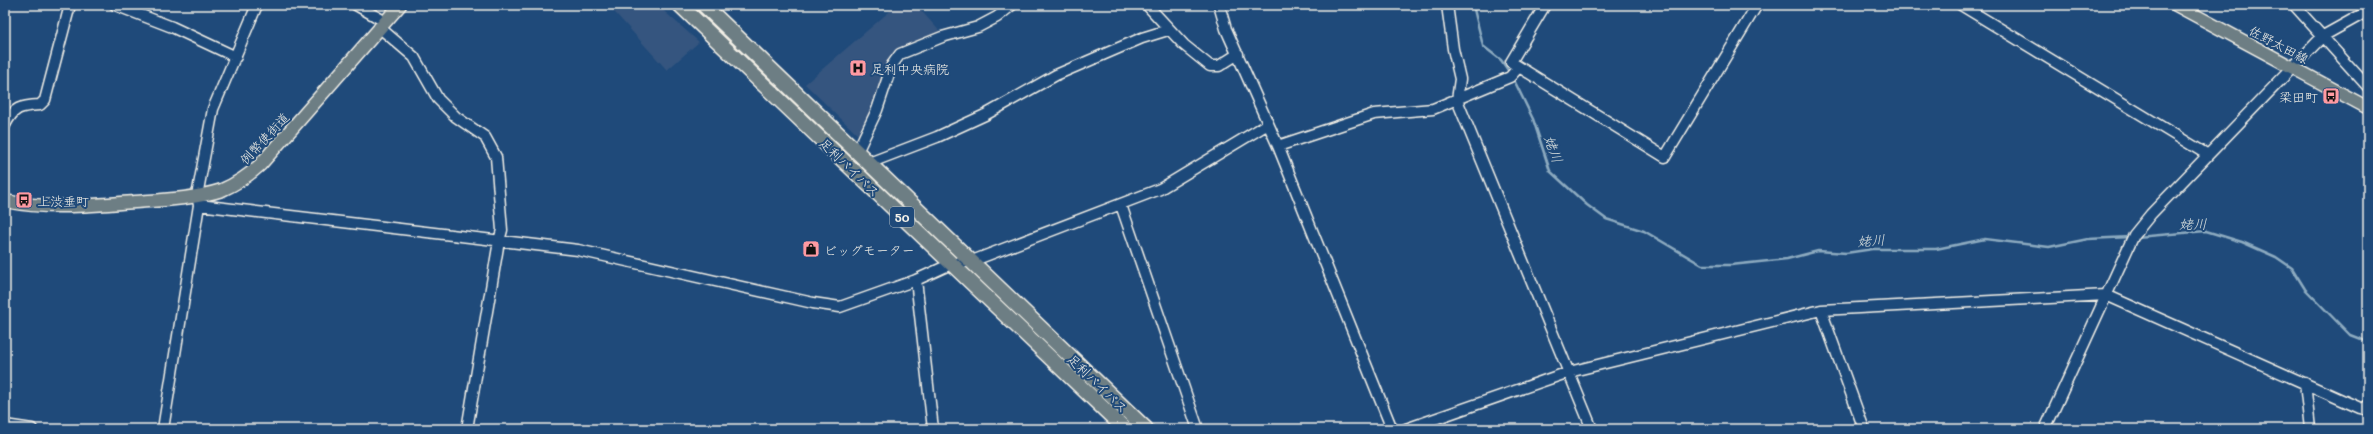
<svg xmlns="http://www.w3.org/2000/svg" width="2373" height="434" viewBox="0 0 2373 434" font-family="Mali,'Klee One',sans-serif">
<rect width="100%" height="100%" fill="#1f4a7a"/>
<filter id="ink" filterUnits="userSpaceOnUse"><feTurbulence type="fractalNoise" baseFrequency=".025" numOctaves="2"/><feDisplacementMap in="SourceGraphic" scale="8" xChannelSelector="R" yChannelSelector="G"/><feConvolveMatrix kernelMatrix="1 2 1 2 8 2 1 2 1" color-interpolation-filters="sRGB"/></filter>
<g filter="url(#ink)">
<path fill="#35557f" d="M 608,5 L 657,5 L 699,42 L 667,70 Z
M 897,5 L 916,5 L 943,35 L 895,60 L 862,139 L 805,84 Z"/>
<g fill="none" stroke-linecap="round" stroke-linejoin="round">
<path stroke="#8dabc0" stroke-width="2.5" d="M 1473,5 L 1483,46 L 1501,60 L 1510,73
M 1513,78 L 1533,119 L 1550,171 L 1587,205 L 1606,219 L 1644,231 L 1702,265 L 1731,265 L 1787,259 L 1818,251 L 1846,253 L 1873,249 L 1936,249 L 1985,239 L 2049,247 L 2088,239 L 2130,237
M 2137,237 L 2206,231 L 2242,242 L 2276,257 L 2292,268 L 2305,289 L 2350,335 L 2368,342"/>
<g stroke="#f4f1e8" stroke-width="13">
<path id="minor" d="M 115,5 L 172,27 L 236,57
M 356,5 L 384,21
M 1147,5 L 1184,45 L 1210,66 L 1219,66 L 1238,54
M 1219,5 L 1226,29 L 1278,146 L 1392,429
M 1447,5 L 1453,49 L 1460,79 L 1457,100 L 1592,429
M 1545,5 L 1511,62 L 1665,157 L 1757,5
M 1961,5 L 2208,155
M 2294,5 L 2368,87
M 379,27 L 414,57 L 438,99 L 456,117 L 485,137 L 496,157 L 502,230 L 499,241 L 467,429
M 5,125 C 14,107 20,106 40,105 L 45,100 L 70,5
M 1278,146 L 1374,114 L 1433,109 L 1510,77 L 1518,68
M 857,152 L 877,110 L 892,65 L 900,54 L 942,37 L 978,27 L 997,17 L 1012,5
M 869,163 L 937,137 L 985,115 L 1056,75 L 1142,38 L 1168,30
M 199,205 L 578,250 L 813,303 L 840,307 L 916,280 L 951,264 L 972,261 L 1160,189 L 1268,124
M 1121,205 L 1198,429
M 916,280 L 933,429
M 1821,310 L 1864,429
M 2305,383 L 2310,429
M 5,425 L 32,429
M 163,429 L 199,205 L 197,196 L 213,109 L 257,5
M 1406,429 L 1569,372 L 1821,310 L 2106,295 L 2360,408 L 2364,409 L 2368,405
M 2045,429 L 2134,235 L 2151,214 L 2323,36 L 2368,11"/>
</g>
<g stroke="#f4f1e8" stroke-width="15">
<path id="major" d="M 2176,5 L 2368,108
M 5,201 C 49,210 91,205 135,202 C 164,200 194,199 222,190 C 236,184 249,175 260,165 L 400,5"/>
</g>
<g stroke="#f4f1e8" stroke-width="17">
<path id="highway" d="M 680,5 L 1125,429
M 704,5 L 1146,429"/>
</g>
<use href="#minor" stroke="#1f4a7a" stroke-width="10"/>
<use href="#major" stroke="#6d7e84" stroke-width="12"/>
<use href="#highway" stroke="#6d7e84" stroke-width="14"/>
</g>
</g>
<defs>
<g id="hospital-square" transform="scale(0.9)"><rect x="-9" y="-9" width="18" height="18" rx="4" fill="#ff9aa2" stroke="#1f4a7a"/><path d="M-5-5h3v3.5h4V-5h3V5h-3V1.5h-4V5h-3Z" fill="#111"/></g>
<g id="bus-square" transform="scale(0.9)"><rect x="-9" y="-9" width="18" height="18" rx="4" fill="#ff9aa2" stroke="#1f4a7a"/><path d="M-5-6H5V4H4V6H2V4H-2V6H-4V4H-5ZM-3.5-4V0h7V-4ZM-3.5 1.2v1.5H-2V1.2ZM2 1.2v1.5H3.5V1.2Z" fill="#111"/></g>
<g id="shop-square" transform="scale(0.9)"><rect x="-9" y="-9" width="18" height="18" rx="4" fill="#ff9aa2" stroke="#1f4a7a"/><path d="M-5-2.5h2.3a2.7 3.5 0 0 1 5.4 0H5L5.5 6h-11ZM-1.5-2.5h3a1.5 2.3 0 0 0-3 0Z" fill="#111"/></g>
</defs>
<g fill-rule="evenodd">
<use href="#hospital-square" x="858" y="68"/>
<use href="#bus-square" x="2331" y="96"/>
<use href="#bus-square" x="24" y="200"/>
<use href="#shop-square" x="811" y="249"/>
</g>
<g text-anchor="middle" dominant-baseline="central" stroke-width="4" stroke-linejoin="round" paint-order="stroke">
<rect fill="#1f4a7a" stroke="#b4bfc7" stroke-width="1" x="890" y="207" width="24" height="20" rx="3"/>
<g font-size="12" font-weight="bold" fill="#f4f1e8">
<text x="902" y="217">50</text>
</g>
<g font-size="13" fill="#f4f1e8" stroke="#1f4a7a">
<text transform="translate(2279 44) rotate(28)">佐野太田線</text>
<text transform="translate(264 138) rotate(-47)">例幣使街道</text>
<text transform="translate(850 167) rotate(44)">足利バイパス</text>
<text transform="translate(1098 383) rotate(44)">足利バイパス</text>
</g>
<g font-size="13" fill="#f4f1e8" stroke="#1f4a7a" text-anchor="start">
<text x="871" y="68">足利中央病院</text>
<text x="2318" y="96" text-anchor="end">梁田町</text>
<text x="37" y="200">上渋垂町</text>
<text x="824" y="249">ビッグモーター</text>
</g>
<g font-size="14" font-style="italic" fill="#dae0de" stroke="#1f4a7a">
<text transform="translate(1554 149) rotate(70)">姥川</text>
<text x="2193" y="223">姥川</text>
<text transform="translate(1871 240) rotate(-4)">姥川</text>
</g>
</g>
<rect width="2373" height="434" fill="none" stroke="#1f4a7a" stroke-width="20"/>
<rect x="10" y="10" width="2353" height="414" fill="none" stroke="#f4f1e8" stroke-width="1.5" filter="url(#ink)"/>
</svg>
